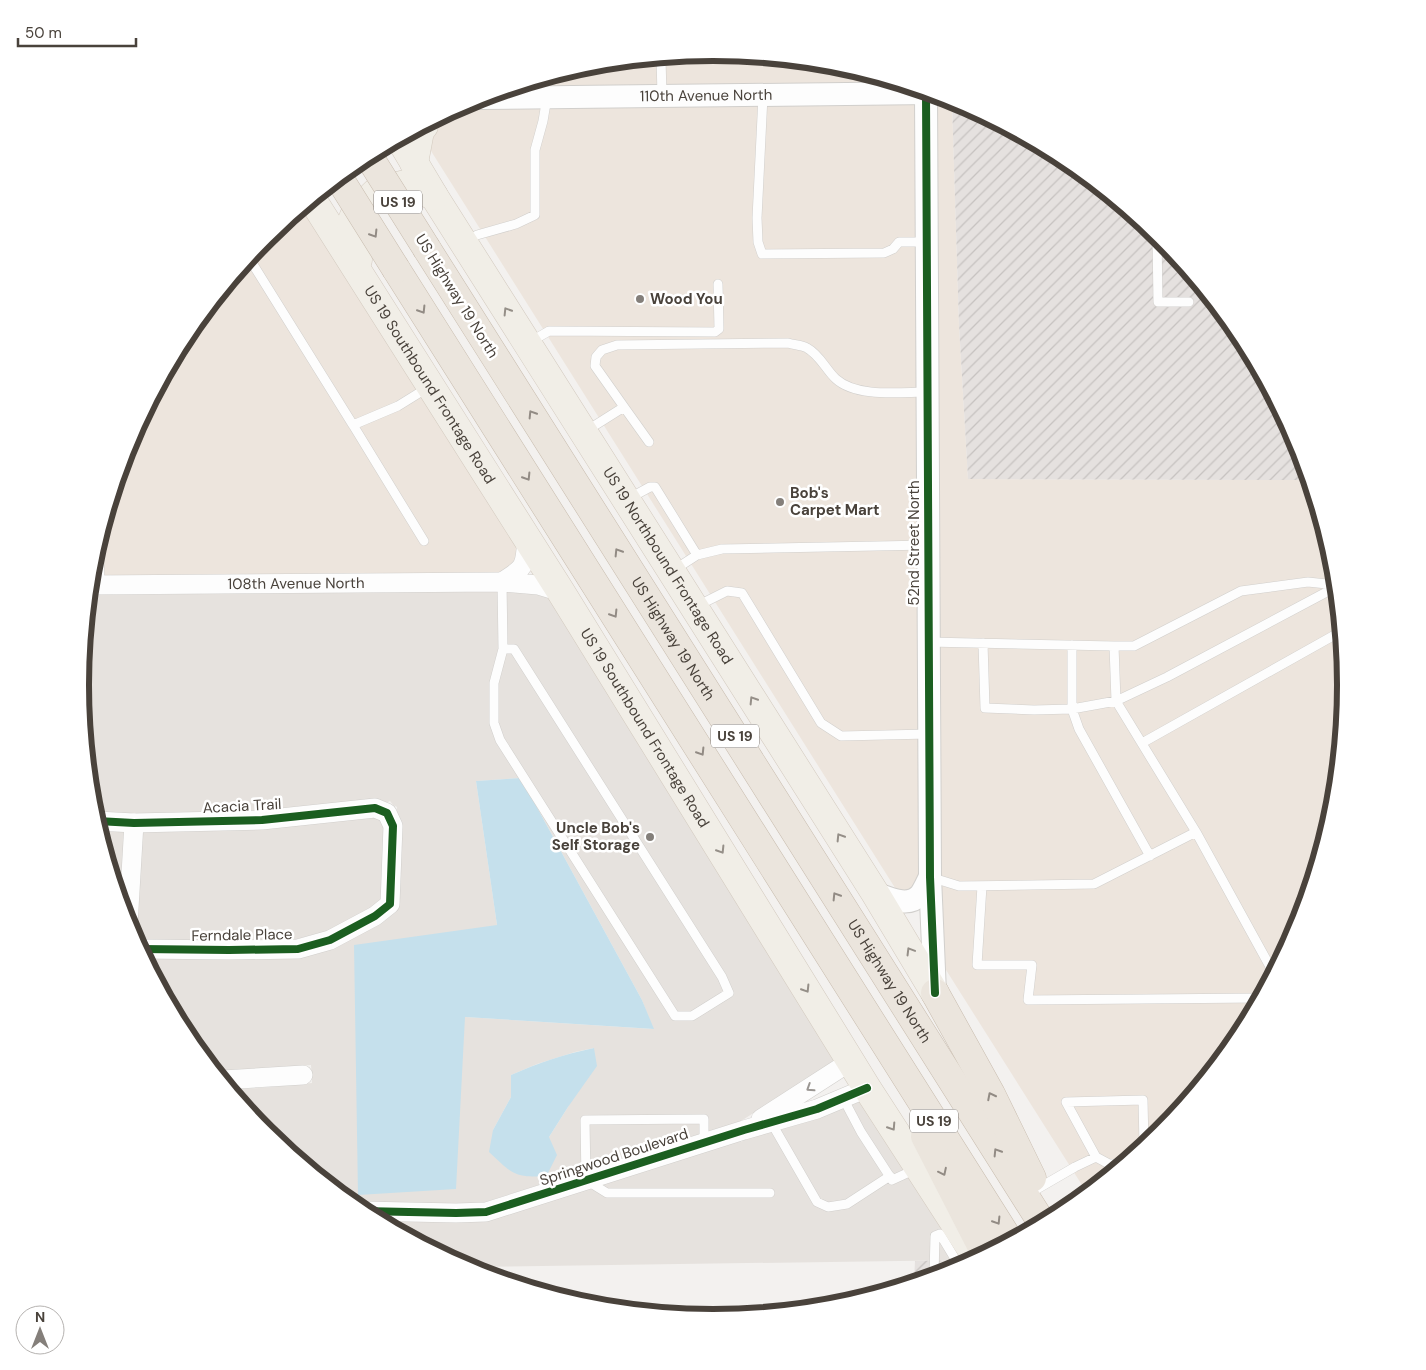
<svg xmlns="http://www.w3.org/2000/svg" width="1426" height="1370" viewBox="0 0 1426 1370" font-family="'DM Sans',sans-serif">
<defs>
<pattern id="industrial-furrows" width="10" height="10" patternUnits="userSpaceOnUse" patternTransform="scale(1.25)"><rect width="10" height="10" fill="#e5e1df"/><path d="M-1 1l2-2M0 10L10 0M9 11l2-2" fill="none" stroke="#c6c2c0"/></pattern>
</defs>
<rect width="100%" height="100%" fill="#f3f1ef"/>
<path fill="#e6e2de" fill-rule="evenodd" d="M 497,591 L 499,594 L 504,591 L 536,594 L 556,600 L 839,1058 L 741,1121 L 485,1202 L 456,1204 L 350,1202 L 266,1132 L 230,1089 L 261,1088 L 312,1083 L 311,1065 L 215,1071 L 187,1036 L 145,959 L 229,959 L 299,958 L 378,925 L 397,807 L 393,805 L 390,801 L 386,803 L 261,811 L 135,814 L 94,812 L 81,685 L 89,595 ZM 521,778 L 642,1000 L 653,1029 L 465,1017 L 497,925 L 476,781 ZM 594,1048 L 568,1107 L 549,1137 L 493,1130 L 511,1097 L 511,1075 L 537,1064 L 575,1052 Z
M 374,817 L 381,820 L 385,828 L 382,899 L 370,909 L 327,931 L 297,939 L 229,941 L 136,940 L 136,908 L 142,832 Z
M 99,831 L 126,832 L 121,901 Z
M 864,1099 L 968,1260 L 467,1267 L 379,1220 L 455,1222 L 740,1140 L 741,1142 L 747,1138 Z"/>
<path fill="#ede5dd" d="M 713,53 L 837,65 L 904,85 L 512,88 L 590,65 Z
M 934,102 L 952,102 L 959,325 L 968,479 L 1309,480 L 1333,562 L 1345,685 L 1333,809 L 1297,927 L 1239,1037 L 1160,1132 L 1087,1193 L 941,962 Z
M 918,103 L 921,875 L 909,891 L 897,891 L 426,143 L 434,125 L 463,107 Z
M 305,206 L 519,541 L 518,555 L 514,564 L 500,573 L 91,576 L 93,561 L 129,443 L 187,333 L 266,238 Z"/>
<path fill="url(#industrial-furrows)" d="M 952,102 L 958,102 L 1065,159 L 1160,238 L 1239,334 L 1297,443 L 1307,480 L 968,479 L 959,325 Z
M 968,1260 L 969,1262 L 955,1269 L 914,1282 L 915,1261 Z"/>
<path fill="#c5e0ec" d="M 521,778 L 642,1000 L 654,1029 L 465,1017 L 456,1189 L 358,1195 L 354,945 L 497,925 L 476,781 Z
M 594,1048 L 597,1066 L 568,1107 L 549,1137 L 557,1155 L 546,1177 C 512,1177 513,1174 489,1152 L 493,1130 L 511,1097 L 511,1075 C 538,1063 565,1054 594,1048 Z"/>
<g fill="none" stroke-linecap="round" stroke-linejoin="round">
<g stroke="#d1cfcc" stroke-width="10">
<path id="service" d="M 661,58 L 662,95
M 763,96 L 757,218 L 758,242 L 762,254 L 884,253 L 893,249 L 899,242 L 926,242
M 1157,235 L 1158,302 L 1189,302
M 466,242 L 477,235 L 516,224 L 535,215 L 535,150 L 543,121 L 547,97
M 249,258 L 353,425 L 398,406 L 427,388
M 530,342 L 549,331 L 715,332 L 719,329 L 718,284
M 624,407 L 595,366 L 596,357 L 602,350 L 617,345 L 788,343 C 794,345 802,345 807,348 C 820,355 826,370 836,379 C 857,398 901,392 927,392
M 353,425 L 424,541
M 586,431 L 624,407 L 649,442
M 628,499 L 650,487 L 655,487 L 697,555
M 674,570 L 697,555 L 722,549 L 928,545
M 502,582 L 503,649 L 494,683 L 494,723 L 500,740 L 675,1016 L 692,1016 L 729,993 L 722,977 L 514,649 L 503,649
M 100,585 L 99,552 L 101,534
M 697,606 L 727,591 L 742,593 L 821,723 L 841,736 L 929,734
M 928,642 L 1114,646 L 1116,701 L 1196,832 L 1094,884 L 959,886 L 930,877
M 983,643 L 985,708 L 1034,710 L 1072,709 L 1116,701 L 1167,677 L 1336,587
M 1072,645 L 1072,709 L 1079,729 L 1150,856
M 1114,646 L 1134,646 L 1241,591 L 1308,582 L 1336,585
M 1142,743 L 1340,632
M 1196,832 L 1273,972
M 982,886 L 977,965 L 1032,965 L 1028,1000 L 1260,998
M 843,1098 L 861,1132 L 892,1180 L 916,1169
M 771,1122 L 817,1202 L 828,1207 L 847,1204 L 890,1176
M 704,1143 L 704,1119 L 585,1120 L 586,1180 L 607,1193 L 770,1193
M 1122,1164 L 1109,1164 L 1096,1157 L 1066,1102 L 1143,1100 L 1144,1145
M 1037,1189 L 1075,1167 L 1096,1157
M 934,1276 L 935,1236 L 940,1234 L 960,1267"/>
</g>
<g stroke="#d1cfcc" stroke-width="20">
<g id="minor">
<path d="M 502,582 C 526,567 525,566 527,538"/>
<path id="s1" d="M 90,585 L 502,582 L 538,585 L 561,592"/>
<path d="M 97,821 L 134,823 L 262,820 L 375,808 L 387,813 L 393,826 L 390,904 L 375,916 L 330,940 L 298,949 L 229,950 L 141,949"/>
<path d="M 128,925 L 134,823"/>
<path d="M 223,1080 L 303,1075"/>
<path d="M 761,1119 L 851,1061"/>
<path d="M 362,1211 L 456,1213 L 486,1212 L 744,1130 L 817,1109 L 867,1088"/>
</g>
</g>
<g stroke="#d1cfcc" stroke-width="24">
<g id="tertiary">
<path d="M 926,93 L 930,877 L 935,993"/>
<path id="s2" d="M 481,98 L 931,93"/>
<path d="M 875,893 C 889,898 908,908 920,895 C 924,890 927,882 930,877"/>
</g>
</g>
<g stroke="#d3cabf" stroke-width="29">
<g id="primary">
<path id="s3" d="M 400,139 L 434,196 L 875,893 L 935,993"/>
<path d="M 414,163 L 420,131 L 424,126"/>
<path id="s4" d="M 312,199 L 561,592 L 867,1088 L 975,1255"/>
<path d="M 358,260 L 352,243 L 351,223 L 356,211 L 377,191 L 405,184 L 434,196"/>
</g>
</g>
<g stroke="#c8bcae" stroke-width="29">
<g id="motorway">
<path id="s5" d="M 427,249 L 1042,1223"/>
<path d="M 396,269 L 1009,1240"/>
<path d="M 935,993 L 991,1094 L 1032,1178"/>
<path d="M 925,1136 L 985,1253"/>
</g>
</g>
<use href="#service" stroke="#fdfdfd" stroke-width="9"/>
<use href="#minor" stroke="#fdfdfd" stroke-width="19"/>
<use href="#tertiary" stroke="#fdfdfd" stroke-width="22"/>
<use href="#primary" stroke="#f1eee7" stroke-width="28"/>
<use href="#motorway" stroke="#ebe5dd" stroke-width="28"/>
<g stroke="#c8bcae" stroke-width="29" stroke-linecap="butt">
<path id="motorway-bridge" d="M 368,155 L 427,249
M 339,178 L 396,269"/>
</g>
<use href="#motorway-bridge" stroke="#ebe5dd" stroke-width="28"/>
<g stroke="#fff" stroke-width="11">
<path id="cycleway" d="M 926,93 L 930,877 L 935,993
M 97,821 L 134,823 L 262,820 L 375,808 L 387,813 L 393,826 L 390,904 L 375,916 L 330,940 L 298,949 L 229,950 L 141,949
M 362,1211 L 456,1213 L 486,1212 L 744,1130 L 817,1109 L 867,1088"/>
</g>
<use href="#cycleway" stroke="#1b5e20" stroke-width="8"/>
</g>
<defs><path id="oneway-chevron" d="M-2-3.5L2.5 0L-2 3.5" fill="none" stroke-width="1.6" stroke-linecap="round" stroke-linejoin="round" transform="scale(1.25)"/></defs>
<g stroke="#928b84">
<use href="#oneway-chevron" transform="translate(374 234) rotate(58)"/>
<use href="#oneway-chevron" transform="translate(422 310) rotate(58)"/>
<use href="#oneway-chevron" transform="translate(532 414) rotate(-122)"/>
<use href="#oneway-chevron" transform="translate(527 477) rotate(58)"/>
<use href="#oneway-chevron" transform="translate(618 552) rotate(-122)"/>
<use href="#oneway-chevron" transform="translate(614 614) rotate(58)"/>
<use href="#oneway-chevron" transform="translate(701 752) rotate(58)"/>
<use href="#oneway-chevron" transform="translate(836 896) rotate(-122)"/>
<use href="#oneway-chevron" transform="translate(991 1096) rotate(-117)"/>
<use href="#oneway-chevron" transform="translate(997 1152) rotate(-122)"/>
<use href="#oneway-chevron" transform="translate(943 1172) rotate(64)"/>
<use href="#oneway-chevron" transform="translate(997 1221) rotate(58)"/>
</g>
<g stroke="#958f88">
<use href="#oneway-chevron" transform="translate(507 311) rotate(-122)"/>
<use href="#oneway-chevron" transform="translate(753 700) rotate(-122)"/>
<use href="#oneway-chevron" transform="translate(840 837) rotate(-122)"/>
<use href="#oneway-chevron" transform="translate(721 850) rotate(58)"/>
<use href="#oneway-chevron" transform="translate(910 951) rotate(-121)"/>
<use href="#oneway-chevron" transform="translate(806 989) rotate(58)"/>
<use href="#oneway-chevron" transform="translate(892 1127) rotate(57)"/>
</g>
<use stroke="#9a9692" href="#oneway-chevron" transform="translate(810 1088) rotate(147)"/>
<g fill="#847f7a" stroke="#fff" stroke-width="2">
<circle cx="640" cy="299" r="5"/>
<circle cx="780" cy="502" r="5"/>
<circle cx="650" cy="837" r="5"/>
</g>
<g text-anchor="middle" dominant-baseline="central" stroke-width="5" stroke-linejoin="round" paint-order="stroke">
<g fill="#fff" stroke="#807b76" stroke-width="1">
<rect x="374" y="190.5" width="48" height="23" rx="4"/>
<rect x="711" y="724.5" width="48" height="23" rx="4"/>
<rect x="910" y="1109.5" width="48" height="23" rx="4"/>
</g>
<g font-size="14" font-weight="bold" fill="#49423b">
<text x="398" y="202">US 19</text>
<text x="735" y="736">US 19</text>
<text x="934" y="1121">US 19</text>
</g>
<g font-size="15" fill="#49423b" stroke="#fff">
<text stroke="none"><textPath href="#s2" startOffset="225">110th Avenue North</textPath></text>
<text transform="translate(457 296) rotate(58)">US Highway 19 North</text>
<text stroke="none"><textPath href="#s4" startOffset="220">US 19 Southbound Frontage Road</textPath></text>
<text transform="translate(914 543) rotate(-90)">52nd Street North</text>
<text stroke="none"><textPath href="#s3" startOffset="504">US 19 Northbound Frontage Road</textPath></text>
<text stroke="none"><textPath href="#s1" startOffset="206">108th Avenue North</textPath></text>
<text stroke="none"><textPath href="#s5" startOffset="461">US Highway 19 North</textPath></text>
<text stroke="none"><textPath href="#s4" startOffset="625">US 19 Southbound Frontage Road</textPath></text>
<text transform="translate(242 806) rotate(-3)">Acacia Trail</text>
<text transform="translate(242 935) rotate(-1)">Ferndale Place</text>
<text stroke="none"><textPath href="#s5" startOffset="866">US Highway 19 North</textPath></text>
<text transform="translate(614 1157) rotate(-18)">Springwood Boulevard</text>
</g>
<g font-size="15" font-weight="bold" fill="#49423b" stroke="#fff" text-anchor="start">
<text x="650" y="299">Wood You</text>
<text x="790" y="493">Bob's<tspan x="790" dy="17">Carpet Mart</tspan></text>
<text x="640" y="828" text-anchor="end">Uncle Bob's<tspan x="640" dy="17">Self Storage</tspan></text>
</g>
</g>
<path d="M0 0H1426V1370H0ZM89 685a624 624 0 1 1 1248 0a624 624 0 1 1-1248 0Z" fill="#fff" fill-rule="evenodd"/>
<path fill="none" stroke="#49423b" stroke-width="6" d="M89 685a624 624 0 1 1 1248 0a624 624 0 1 1-1248 0Z"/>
<g transform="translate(40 1330)"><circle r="24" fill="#ffffff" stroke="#b6b3b1"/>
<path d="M0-4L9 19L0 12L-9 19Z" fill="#847f7a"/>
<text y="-8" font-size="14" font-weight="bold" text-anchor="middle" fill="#49423b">N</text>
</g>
<path d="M18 38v8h118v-8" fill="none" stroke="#49423b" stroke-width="2.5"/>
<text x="25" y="38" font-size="15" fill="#49423b" stroke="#ffffff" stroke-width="4" paint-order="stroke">50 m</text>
</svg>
